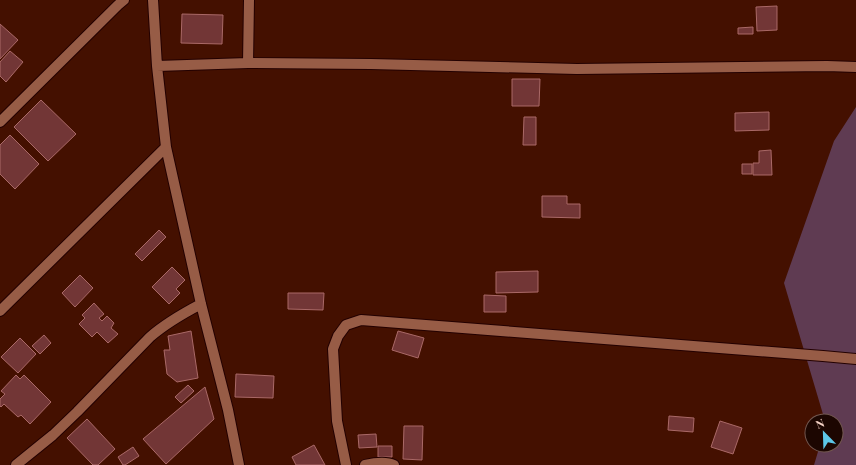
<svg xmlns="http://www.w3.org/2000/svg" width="856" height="465" viewBox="0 0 856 465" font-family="'Playfair Display',serif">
<rect width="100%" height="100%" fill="#441000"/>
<path fill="#5f3b52" d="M 856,107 L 856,465 L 814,465 L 820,445 L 836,445 L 836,421 L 825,421 L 784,283 L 834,141 Z"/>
<path fill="#723636" stroke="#aa6967" d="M 777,6 L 777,30 L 757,31 L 756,7 Z
M 182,14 L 223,15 L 222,44 L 181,43 Z
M 0,24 L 18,40 L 0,59 Z
M 753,27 L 753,34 L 738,34 L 738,28 Z
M 10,51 L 23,62 L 6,82 L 0,76 L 0,62 Z
M 512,79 L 540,79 L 539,106 L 512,106 Z
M 41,100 L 76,134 L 48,161 L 14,127 Z
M 769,112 L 769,130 L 735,131 L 735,113 Z
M 524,117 L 536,117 L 536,145 L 523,145 Z
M 10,135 L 39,164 L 15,189 L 0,174 L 0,145 Z
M 771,150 L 772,175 L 753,175 L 753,163 L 759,163 L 759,151 Z
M 742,164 L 752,164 L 752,174 L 742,174 Z
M 542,196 L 567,196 L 567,204 L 580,204 L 580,218 L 542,217 Z
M 159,230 L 166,237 L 142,261 L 135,254 Z
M 172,267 L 185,280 L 176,289 L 180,293 L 169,304 L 152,287 Z
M 538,271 L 538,292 L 496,293 L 496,272 Z
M 80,275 L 93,288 L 75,307 L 62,293 Z
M 288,293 L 324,293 L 323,310 L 288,309 Z
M 484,295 L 506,296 L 506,312 L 484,312 Z
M 94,303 L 104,314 L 99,318 L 102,321 L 107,316 L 114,323 L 111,328 L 118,334 L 108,343 L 97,332 L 92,337 L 79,324 L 85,318 L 82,315 Z
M 191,331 L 198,378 L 177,382 L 167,374 L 164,350 L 170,350 L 168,336 Z
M 398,331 L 424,338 L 418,358 L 392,350 Z
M 44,335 L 51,343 L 40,354 L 32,346 Z
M 20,338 L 36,354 L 18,373 L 1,357 Z
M 236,374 L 274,376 L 273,398 L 235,397 Z
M 16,375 L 20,379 L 24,375 L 51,402 L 30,424 L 21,415 L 18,417 L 4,404 L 1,407 L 0,406 L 0,399 L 5,394 L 1,391 Z
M 188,385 L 194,391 L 181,403 L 175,397 Z
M 205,387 L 214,419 L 166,464 L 143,439 Z
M 669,416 L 694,418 L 693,432 L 668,430 Z
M 87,419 L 115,449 L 98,465 L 93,465 L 67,438 Z
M 720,421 L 742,428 L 733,454 L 711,447 Z
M 404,426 L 423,426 L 422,460 L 403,459 Z
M 376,434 L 377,447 L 359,448 L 358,435 Z
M 314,445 L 325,465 L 296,465 L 292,457 Z
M 378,446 L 392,446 L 392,457 L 378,457 Z
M 133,447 L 139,456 L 125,465 L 123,465 L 118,457 Z"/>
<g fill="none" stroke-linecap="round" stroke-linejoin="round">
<g stroke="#230000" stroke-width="12">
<path id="minor" d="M 153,0 L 157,66 L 166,147 L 201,304 L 228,410 L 239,465
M 248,63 L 249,0
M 157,66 L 248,63 L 371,64 L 577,69 L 827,66 L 856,67
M 0,122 L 118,5 L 124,0
M 0,311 L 166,147
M 16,465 L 53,435 L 77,412 L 150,337 C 166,323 182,314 201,304
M 346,465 L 337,421 L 333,349 L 338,336 L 346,325 L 361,320 L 823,356 L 856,359
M 365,465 C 374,463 385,461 394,465"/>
</g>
<use href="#minor" stroke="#975c46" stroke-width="10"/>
</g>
<g transform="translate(824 433) rotate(337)"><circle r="19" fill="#1c0601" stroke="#735850"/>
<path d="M0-3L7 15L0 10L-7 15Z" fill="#5dc7e8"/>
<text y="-6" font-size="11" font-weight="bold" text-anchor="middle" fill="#f6d3c7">N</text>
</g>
</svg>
